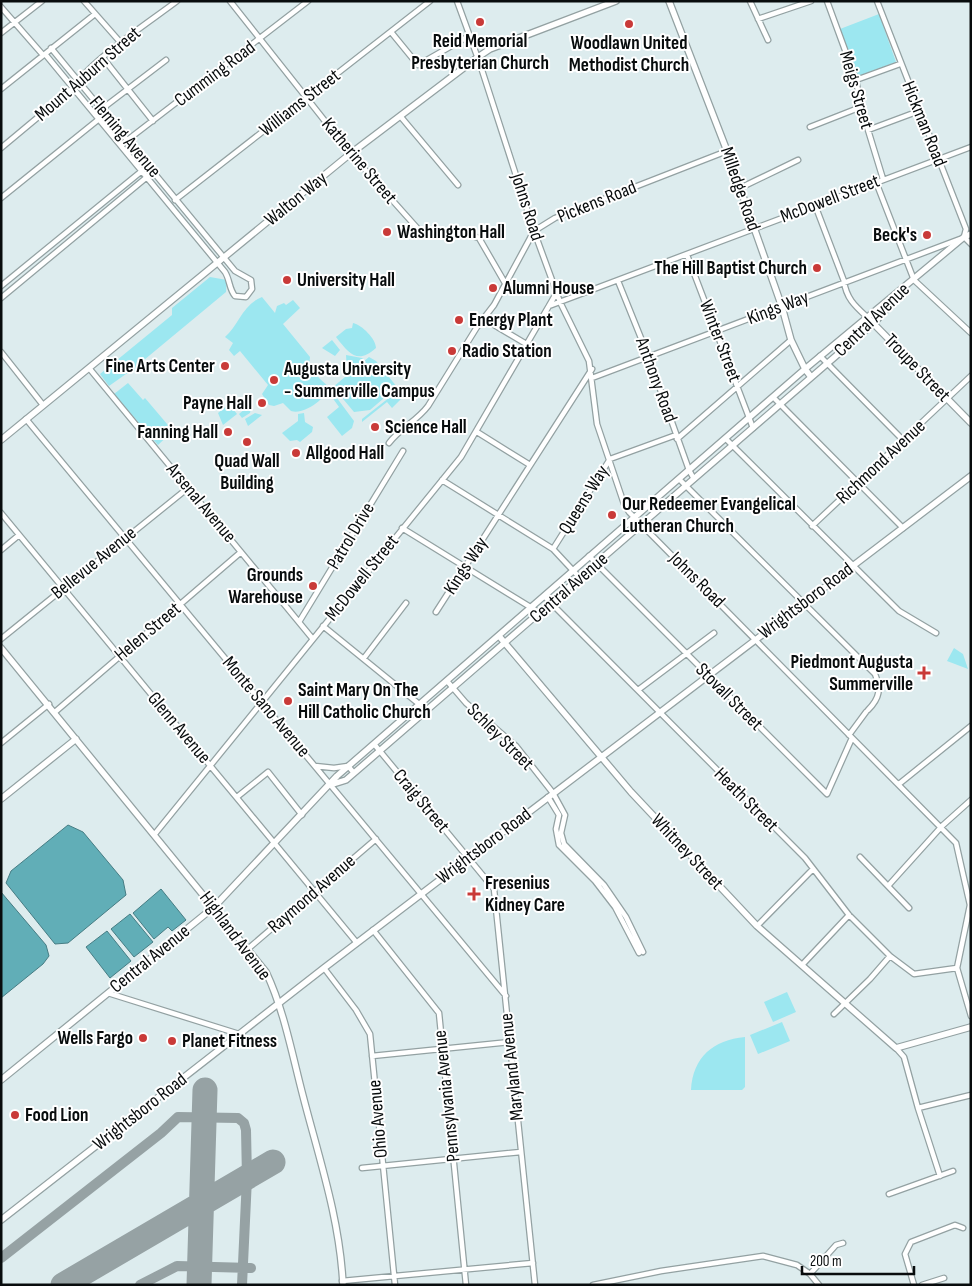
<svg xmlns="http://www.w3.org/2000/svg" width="972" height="1286" viewBox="0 0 972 1286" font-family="'Sofia Sans Condensed',sans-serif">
<rect width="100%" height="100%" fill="#ddecee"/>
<path fill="#9ce7f0" d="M 879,14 L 896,62 L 858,76 L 840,29 Z
M 210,277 L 227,280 L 226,292 L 144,360 L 137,370 L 126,374 L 109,386 L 100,374 L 172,315 L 172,308 Z
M 262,297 L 275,313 L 277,306 L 284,303 L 286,305 L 293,300 L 300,308 L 283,324 L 310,357 L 309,367 L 313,368 L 319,378 L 330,388 C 324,399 305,415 291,411 L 283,403 L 274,406 L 269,405 L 262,394 L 268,385 L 240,351 L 234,356 L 229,350 L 233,343 L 225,337 C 238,326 243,304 262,297 Z
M 353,323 C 362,325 376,339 376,348 C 358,364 350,355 336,337 L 346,329 L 352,328 Z
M 332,340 L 340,350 L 335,356 L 322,348 Z
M 346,355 L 362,358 L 363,359 L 356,367 L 347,371 Z
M 369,357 L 376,361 L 397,387 L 370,410 L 354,412 L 333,387 Z
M 128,383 L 143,400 L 145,398 L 173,431 L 158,445 L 114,394 Z
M 397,389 L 404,396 L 392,408 L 387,402 L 362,422 L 362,419 L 390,397 L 391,398 Z
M 331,390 L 354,421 L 352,428 L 342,436 L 327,417 L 339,407 L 329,393 Z
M 252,403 L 250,413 L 242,418 L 239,414 Z
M 229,404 L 237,414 L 223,425 L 218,413 Z
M 255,413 L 262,415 L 248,426 L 245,419 Z
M 304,413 L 305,422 L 313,427 L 312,432 L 300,442 L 297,440 L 290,441 L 282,433 L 298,421 L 298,414 Z
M 954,648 L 963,654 L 968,669 L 947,661 Z
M 787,992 L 796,1012 L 773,1022 L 764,1002 Z
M 782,1022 L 790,1041 L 758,1054 L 750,1035 Z
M 745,1037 L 745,1087 L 742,1090 L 691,1090 C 693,1057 713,1040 745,1037 Z"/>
<path fill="#61aeb7" stroke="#467d84" d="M 68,825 L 83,832 L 123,880 L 126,895 L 68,943 L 55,944 L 6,883 L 11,871 Z
M 161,889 L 186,920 L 172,931 L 168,927 L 154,939 L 133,913 Z
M 1,892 L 46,945 L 49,956 L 43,964 L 1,998 Z
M 130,914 L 153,942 L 134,957 L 111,929 Z
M 107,931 L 131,961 L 110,978 L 86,947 Z"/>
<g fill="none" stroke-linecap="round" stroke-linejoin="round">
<path stroke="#96a2a4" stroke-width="10" d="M 1,1258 L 161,1133 L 178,1117 L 238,1118 L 244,1123 L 246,1130 L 247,1178 L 242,1285
M 140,1285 L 177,1266 L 251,1268"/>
<path stroke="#96a2a4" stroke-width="25" d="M 63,1285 L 273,1162
M 199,1285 L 205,1090"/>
<g stroke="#93a1a2" stroke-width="7">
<path id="street" d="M 84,1 L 121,43
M 230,1 L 351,154 L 419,230 C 438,240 460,230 479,238 L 505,283
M 457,1 L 480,64 L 534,231 L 560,302 L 589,361 L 597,424 L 624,504 L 629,512 L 956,843 L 970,905 L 957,968 L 971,1016
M 750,1 L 768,40
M 827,1 L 856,80 L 861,107 L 883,179
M 877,1 L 966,229 L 964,237 L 971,244
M 1,7 L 43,55
M 758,19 L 811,1
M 391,32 L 418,65 L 469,36
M 1,33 L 42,1
M 45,54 L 225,272 C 230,280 229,289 235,296 L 246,297 L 252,289 L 251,280 L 235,271 L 51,48
M 103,58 L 153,121
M 856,80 L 900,64
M 1,89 L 95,14
M 401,117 L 458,185
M 810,127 L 861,107
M 868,130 L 919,111
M 121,145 L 308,1
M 1,148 L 73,88 C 91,60 148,23 177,1
M 876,182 L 914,280 L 971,333
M 740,188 L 798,160
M 1,198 L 99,119 L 99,114 L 107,105 L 166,60
M 175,200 L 430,1
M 815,205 L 844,281 C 846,298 855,306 867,317
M 687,255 L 753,428
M 618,281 L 649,358 L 689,470 L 694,479
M 1,286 L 143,170
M 1,298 L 153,172
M 549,306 L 971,147
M 484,319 L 528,345
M 1,352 L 43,405
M 820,356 L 903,440
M 89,368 L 312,638
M 592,378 L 960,239
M 773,397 L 903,528
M 26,419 L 506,996
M 477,432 L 530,465
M 677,439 L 791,340
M 726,439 L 899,611 L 936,633
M 389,443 C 400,428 417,421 428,406 L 477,327 L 494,305 L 534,231 L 555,218 L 727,151
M 679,479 L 875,674 C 881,689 880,698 868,710
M 442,480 L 553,549 L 580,578
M 1,513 L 357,943
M 812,526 L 971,376
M 402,528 L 540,613
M 553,549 L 610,459 L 676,435
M 1,550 L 19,535
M 589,556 L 827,794 L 852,738
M 544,596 L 805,858 L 849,915 L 890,956 L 914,974 L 957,968
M 436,612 L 592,369
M 299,622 L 403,451
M 323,626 L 419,704
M 1,639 L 188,488
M 364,658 L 406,603
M 447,681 L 466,703 L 516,746 L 553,793 L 565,815 L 561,833 L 564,844 L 604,885 L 626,917 L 643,952
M 638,690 L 714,633
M 55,712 L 241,552
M 849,735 L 866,712
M 1,743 L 49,704
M 374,744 L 494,889 L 535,1285
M 315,766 L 334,768 L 348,766 L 354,773
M 899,784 L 971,726
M 237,797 L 268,772 L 302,815
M 548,797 L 559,815 L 556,829 L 559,845 L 595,881 L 615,907 L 639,953
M 154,835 L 461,457 L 557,292
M 860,857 L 909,908
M 888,886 L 942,826 L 971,800
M 757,926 L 813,869
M 373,930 L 439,1013 L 466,1285
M 249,948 L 376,839
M 802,965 L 849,915
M 324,968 L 356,1010 L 370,1034 L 395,1285
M 108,993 L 239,1034
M 834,1014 L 870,979 L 890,956
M 896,1048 L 904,1057 L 918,1108 L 971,1095
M 372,1056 L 510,1042
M 918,1108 L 940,1176
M 362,1168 L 521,1152
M 889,1194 L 953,1171
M 810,1274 L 836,1245 L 843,1243
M 342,1281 L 533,1263
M 593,1285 L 661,1271 L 763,1256 L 797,1265 L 810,1274 L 819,1285
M 914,1285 L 905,1254 L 911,1242 L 955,1225 L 963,1228
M 922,1285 L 944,1278"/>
</g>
<g stroke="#93a1a2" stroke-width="8">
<path id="secondary" d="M 669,1 L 727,151 L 782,307 L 791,340 L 805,369 L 811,377
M 867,317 L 971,423
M 1,440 L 350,154 L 478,57 L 490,49 L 616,1
M 499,636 L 631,792 L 757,926 L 896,1048 L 971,1027
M 1,648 L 266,972 C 284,1010 292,1054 303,1096 C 319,1158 340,1220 343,1285
M 330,785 L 346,780 L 874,323 L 901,293
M 1,799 L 76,739
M 1,1080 L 214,907 L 337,776 L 805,369 L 964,237 L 971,234
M 1,1220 L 324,968 L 971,476"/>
</g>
<use href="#street" stroke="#fff" stroke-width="4.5"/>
<use href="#secondary" stroke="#fff" stroke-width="5.5"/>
</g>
<g fill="#c93a38" stroke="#fff" stroke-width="2">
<circle cx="480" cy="22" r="5"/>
<circle cx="629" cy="24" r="5"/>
<circle cx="387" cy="232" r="5"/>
<circle cx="927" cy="235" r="5"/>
<circle cx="817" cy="268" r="5"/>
<circle cx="287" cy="280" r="5"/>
<circle cx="493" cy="288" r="5"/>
<circle cx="459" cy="320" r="5"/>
<circle cx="452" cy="351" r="5"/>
<circle cx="225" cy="366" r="5"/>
<circle cx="274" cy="380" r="5"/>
<circle cx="262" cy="403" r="5"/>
<circle cx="375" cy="427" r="5"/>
<circle cx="228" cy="432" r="5"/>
<circle cx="247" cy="442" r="5"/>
<circle cx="296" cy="453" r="5"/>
<circle cx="612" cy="515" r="5"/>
<circle cx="313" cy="586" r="5"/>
<path d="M921.5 665.5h5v5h5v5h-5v5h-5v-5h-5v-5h5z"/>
<circle cx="288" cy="701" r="5"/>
<path d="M471.5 886.5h5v5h5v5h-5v5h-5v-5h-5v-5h5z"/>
<circle cx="143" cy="1038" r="5"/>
<circle cx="172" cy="1041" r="5"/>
<circle cx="15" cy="1115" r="5"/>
</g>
<g text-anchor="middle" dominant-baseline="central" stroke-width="4" stroke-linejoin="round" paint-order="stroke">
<g font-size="19" font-weight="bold" fill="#080c0d" stroke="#fff" text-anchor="start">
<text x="480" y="41" text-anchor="middle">Reid Memorial<tspan x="480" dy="22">Presbyterian Church</tspan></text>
<text x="629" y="43" text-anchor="middle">Woodlawn United<tspan x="629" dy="22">Methodist Church</tspan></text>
<text x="397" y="232">Washington Hall</text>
<text x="917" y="235" text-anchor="end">Beck's</text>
<text x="807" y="268" text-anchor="end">The Hill Baptist Church</text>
<text x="297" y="280">University Hall</text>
<text x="503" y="288">Alumni House</text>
<text x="469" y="320">Energy Plant</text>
<text x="462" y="351">Radio Station</text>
<text x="215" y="366" text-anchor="end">Fine Arts Center</text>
<text x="284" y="369">Augusta University<tspan x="284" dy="22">- Summerville Campus</tspan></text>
<text x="252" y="403" text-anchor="end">Payne Hall</text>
<text x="385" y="427">Science Hall</text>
<text x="218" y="432" text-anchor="end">Fanning Hall</text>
<text x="306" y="453">Allgood Hall</text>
<text x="247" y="461" text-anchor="middle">Quad Wall<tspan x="247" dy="22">Building</tspan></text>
<text x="622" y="504">Our Redeemer Evangelical<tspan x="622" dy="22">Lutheran Church</tspan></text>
<text x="303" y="575" text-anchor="end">Grounds<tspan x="303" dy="22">Warehouse</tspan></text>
<text x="913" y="662" text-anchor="end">Piedmont Augusta<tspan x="913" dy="22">Summerville</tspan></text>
<text x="298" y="690">Saint Mary On The<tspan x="298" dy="22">Hill Catholic Church</tspan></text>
<text x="485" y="883">Fresenius<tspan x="485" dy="22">Kidney Care</tspan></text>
<text x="133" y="1038" text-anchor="end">Wells Fargo</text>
<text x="182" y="1041">Planet Fitness</text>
<text x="25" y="1115">Food Lion</text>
</g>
<g font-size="19" fill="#080c0d" stroke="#fff">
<text transform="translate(88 74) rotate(-41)">Mount Auburn Street</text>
<text transform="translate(215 74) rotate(-37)">Cumming Road</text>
<text transform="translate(856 90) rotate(74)">Meigs Street</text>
<text transform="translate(300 103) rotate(-38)">Williams Street</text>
<text transform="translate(924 124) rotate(68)">Hickman Road</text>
<text transform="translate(125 137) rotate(50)">Fleming Avenue</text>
<text transform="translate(359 161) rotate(50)">Katherine Street</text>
<text transform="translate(740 189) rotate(71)">Milledge Road</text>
<text transform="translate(296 199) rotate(-39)">Walton Way</text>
<text transform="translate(830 199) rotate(-21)">McDowell Street</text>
<text transform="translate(597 202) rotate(-22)">Pickens Road</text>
<text transform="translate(527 207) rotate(72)">Johns Road</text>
<text transform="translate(778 308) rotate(-21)">Kings Way</text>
<text transform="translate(872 320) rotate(-44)">Central Avenue</text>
<text transform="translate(720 341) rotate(69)">Winter Street</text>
<text transform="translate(917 368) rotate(46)">Troupe Street</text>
<text transform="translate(656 380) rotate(70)">Anthony Road</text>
<text transform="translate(881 462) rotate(-43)">Richmond Avenue</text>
<text transform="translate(584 500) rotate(-58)">Queens Way</text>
<text transform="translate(201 503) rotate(50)">Arsenal Avenue</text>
<text transform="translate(351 536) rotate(-59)">Patrol Drive</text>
<text transform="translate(94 563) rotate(-39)">Bellevue Avenue</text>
<text transform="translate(466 566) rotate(-57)">Kings Way</text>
<text transform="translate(362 578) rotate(-51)">McDowell Street</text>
<text transform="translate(697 580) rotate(45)">Johns Road</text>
<text transform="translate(569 588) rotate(-41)">Central Avenue</text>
<text transform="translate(806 601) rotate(-37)">Wrightsboro Road</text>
<text transform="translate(148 632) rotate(-40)">Helen Street</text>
<text transform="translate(729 697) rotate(45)">Stovall Street</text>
<text transform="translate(266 707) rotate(50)">Monte Sano Avenue</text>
<text transform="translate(179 728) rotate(50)">Glenn Avenue</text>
<text transform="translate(500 737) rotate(45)">Schley Street</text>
<text transform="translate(746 800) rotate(45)">Heath Street</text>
<text transform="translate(421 801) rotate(50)">Craig Street</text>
<text transform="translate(484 846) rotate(-37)">Wrightsboro Road</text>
<text transform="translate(687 852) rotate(47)">Whitney Street</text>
<text transform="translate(312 894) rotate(-41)">Raymond Avenue</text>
<text transform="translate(235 936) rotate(53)">Highland Avenue</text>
<text transform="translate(150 959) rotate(-39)">Central Avenue</text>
<text transform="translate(512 1067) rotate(-96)">Maryland Avenue</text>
<text transform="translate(447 1096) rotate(-96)">Pennsylvania Avenue</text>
<text transform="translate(140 1112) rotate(-38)">Wrightsboro Road</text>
<text transform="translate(378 1119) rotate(-95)">Ohio Avenue</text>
</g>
</g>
<rect width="972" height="1286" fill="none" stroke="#080c0d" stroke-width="5"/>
<path d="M802 1266v8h112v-8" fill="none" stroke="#080c0d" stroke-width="2.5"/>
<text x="810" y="1266" font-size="15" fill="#080c0d" stroke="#ffffff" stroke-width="4" paint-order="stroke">200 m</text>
</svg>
